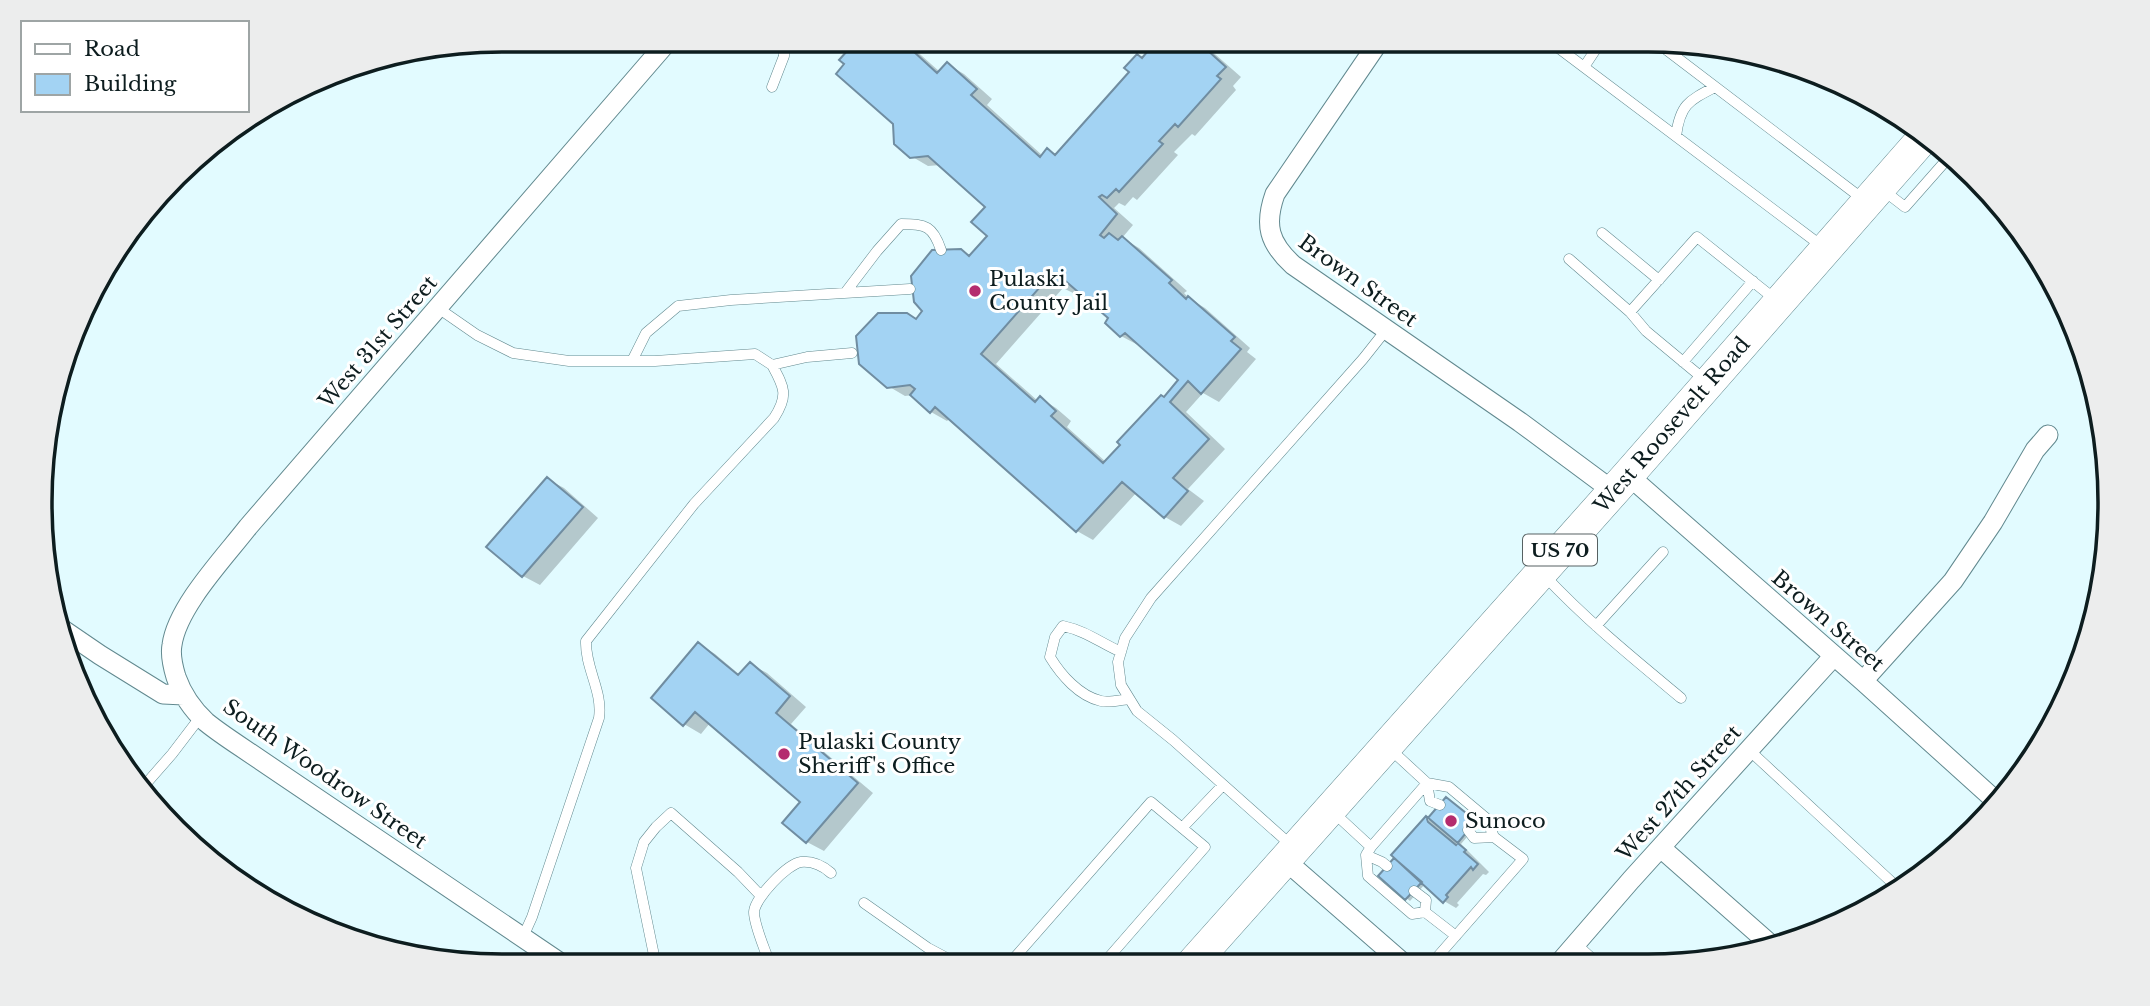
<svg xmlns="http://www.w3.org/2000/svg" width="2150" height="1006" viewBox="0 0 2150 1006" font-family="'Libre Baskerville',serif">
<rect width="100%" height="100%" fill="#e2fbff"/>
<path fill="#0003" fill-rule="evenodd" d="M 859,40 L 866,44 L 869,40 L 904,40 L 940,72 L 947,64 L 964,74 L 992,99 L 987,105 L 1043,156 L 1048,150 L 1057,156 L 1159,40 L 1199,40 L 1241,77 L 1233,86 L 1236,90 L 1195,136 L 1192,134 L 1174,152 L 1178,155 L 1137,200 L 1133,197 L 1125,206 L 1119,203 L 1114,208 L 1133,225 L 1122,238 L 1139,248 L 1187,291 L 1184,293 L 1190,299 L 1205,308 L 1250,348 L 1247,352 L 1256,359 L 1219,402 L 1203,393 L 1186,412 L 1225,449 L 1188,489 L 1204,501 L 1181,526 L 1165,517 L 1137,492 L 1093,540 L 1077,531 L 950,418 L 947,421 L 931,412 L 913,395 L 905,396 L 888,386 L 917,321 L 960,250 L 971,257 L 989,236 L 988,207 L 941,165 L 928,166 L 911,156 ZM 1063,288 L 1073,293 L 1077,289 L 1111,318 L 1121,336 L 1138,345 L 1140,344 L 1180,380 L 1106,462 L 1067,427 L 1071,421 L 1056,408 L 1040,398 L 1038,401 L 996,364 Z
M 547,479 L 564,488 L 598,518 L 540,585 L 523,576 L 489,546 Z
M 699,644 L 715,654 L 740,675 L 750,664 L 767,673 L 806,707 L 791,724 L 873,793 L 824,851 L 807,842 L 785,823 L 803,802 L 710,723 L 701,734 L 684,724 Z
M 1450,801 L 1478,824 L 1461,844 L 1489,872 L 1486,875 L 1483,874 L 1457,903 L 1459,905 L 1456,908 L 1444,901 L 1425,884 L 1410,901 L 1381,876 L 1429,820 Z"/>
<path fill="#a3d3f3" stroke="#708da1" stroke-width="2" fill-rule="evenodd" d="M 857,40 L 861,40 L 864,43 L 867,40 L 901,40 L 937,73 L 947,62 L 977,89 L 971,95 L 1040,157 L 1047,148 L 1055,155 L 1129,72 L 1124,68 L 1137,54 L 1142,58 L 1157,40 L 1196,40 L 1226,67 L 1217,76 L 1221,79 L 1178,127 L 1175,124 L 1159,141 L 1163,144 L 1119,192 L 1116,189 L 1107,198 L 1102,195 L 1099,197 L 1117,214 L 1100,235 L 1104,238 L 1109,233 L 1118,240 L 1122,236 L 1172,280 L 1169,283 L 1186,299 L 1188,296 L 1235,337 L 1231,341 L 1241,349 L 1201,394 L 1188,381 L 1170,402 L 1209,439 L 1173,478 L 1188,491 L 1164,518 L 1122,482 L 1076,532 L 935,407 L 930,413 L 910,395 L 915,389 L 910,385 L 887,388 L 859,364 L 856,336 L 878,313 L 907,313 L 916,319 L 922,311 L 914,302 L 911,276 L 932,250 L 961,249 L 969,256 L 987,236 L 971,222 L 985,207 L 928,156 L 910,158 L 894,144 L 893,124 L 836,74 L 844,64 L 839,60 ZM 1062,278 L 1108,318 L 1105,323 L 1120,337 L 1125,333 L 1178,380 L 1164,397 L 1161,395 L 1117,442 L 1120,445 L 1103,463 L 1051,416 L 1056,411 L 1040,396 L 1035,402 L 981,354 L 1047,279 L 1055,285 Z
M 547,477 L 583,507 L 522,577 L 486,547 Z
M 698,642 L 738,675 L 750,662 L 790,696 L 776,713 L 858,783 L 806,843 L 782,823 L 800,802 L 695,712 L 683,726 L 651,698 Z
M 1446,797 L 1476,821 L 1456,845 L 1428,822 L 1427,819 Z
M 1426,816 L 1466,850 L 1464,852 L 1478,864 L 1473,870 L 1471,867 L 1446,895 L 1448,897 L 1443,903 L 1391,855 Z
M 1394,858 L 1422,882 L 1405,900 L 1378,876 Z"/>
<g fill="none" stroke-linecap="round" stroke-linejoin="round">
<g stroke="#62898f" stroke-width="11">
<path id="service" d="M 1548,40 L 1823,247
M 1655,41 L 1864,200
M 1584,67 L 1602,40
M 772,87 L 784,56 L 784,40
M 1676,136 C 1680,105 1688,101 1715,87
M 1883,190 L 1905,207 L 1950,156
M 1602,233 L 1659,280
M 1569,259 L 1630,312 L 1697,237 L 1776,300
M 845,293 L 877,251 L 901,224 C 926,224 933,226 941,250
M 438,308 L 477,335 L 513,353 L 569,361 L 655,361 L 755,354 L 772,365
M 1630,312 L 1646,331 L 1705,380
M 632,361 L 646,333 L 678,306 L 731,300 L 910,289
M 1683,362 L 1753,281
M 1544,575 C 1586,620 1634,659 1681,698
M 1596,626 L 1663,552
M 1121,652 C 1099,642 1086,631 1063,626 L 1055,637 L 1050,657 C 1061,675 1079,696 1101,701 C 1109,703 1120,700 1129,699
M 1389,748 L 1427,783 L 1430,801 L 1440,805
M 1749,750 L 1898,888
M 144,786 L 172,754 L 201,716
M 1332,811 L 1371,847
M 1182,828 L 1223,785
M 1468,830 L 1474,838 L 1494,837
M 1292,846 L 1173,740 L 1137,711 L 1121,685 L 1118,662 L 1125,638 L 1151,598 L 1363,359 L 1386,330
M 1366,855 L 1382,862 L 1387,866
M 1414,891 L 1426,900 L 1425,912
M 864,903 L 928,948 L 958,964
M 523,937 L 532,917 L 599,718 C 603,691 585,668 586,641 L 694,504 L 774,418 C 789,395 784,387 772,365 L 807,357 L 852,353
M 1576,944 L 1596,962
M 1432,963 L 1523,859 L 1494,837 L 1486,818 L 1449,787 L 1427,783 L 1371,847 L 1366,855 L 1368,876 L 1412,914 L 1425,912 L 1456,936
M 1009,964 L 1151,802 L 1205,847 L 1103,964
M 656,965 L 636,868 L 644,842 L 656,827 L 671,813 L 738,872 L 761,896
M 770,965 C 766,951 754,926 754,912 C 755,898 787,864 801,862 C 813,861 823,866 831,873"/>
</g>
<g stroke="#62898f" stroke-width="21">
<path id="minor" d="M 1380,40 L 1275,194 C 1264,225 1269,243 1293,265 L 1520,422 L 1613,491
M 1628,475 L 1863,681 L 1997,802
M 59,627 L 100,655 L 163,694 L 184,695
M 1863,681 L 1953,581 L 1993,522 L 2035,450 L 2048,435
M 1661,848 L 1771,945
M 1286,861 L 1403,963
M 1560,962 L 1631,880 L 1833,657
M 565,966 L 241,747 C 229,739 217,731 206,722 C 192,709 182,694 176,677 C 173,667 170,655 172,645 C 177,607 224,558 248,527 L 669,40"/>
</g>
<g stroke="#62898f" stroke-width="33">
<path id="primary" d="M 1193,963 L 1628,475 L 1925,136"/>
</g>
<use href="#service" stroke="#fff" stroke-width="10"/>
<use href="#minor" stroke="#fff" stroke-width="19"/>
<use href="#primary" stroke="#fff" stroke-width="32"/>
</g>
<g fill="#b42c6e" stroke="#fff" stroke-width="2.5">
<circle cx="975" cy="291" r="7"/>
<circle cx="784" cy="754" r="7"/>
<circle cx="1451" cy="821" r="7"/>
</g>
<g text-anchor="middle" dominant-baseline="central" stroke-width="6" stroke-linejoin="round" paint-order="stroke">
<rect fill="#fff" stroke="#566162" stroke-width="2" x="1523" y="534.5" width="74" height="31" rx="5"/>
<g font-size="19" font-weight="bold" fill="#0d1d1f">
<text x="1560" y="550">US 70</text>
</g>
<g font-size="21" fill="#0d1d1f" stroke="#fff" text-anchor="start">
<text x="989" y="279">Pulaski<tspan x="989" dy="24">County Jail</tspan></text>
<text x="798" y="742">Pulaski County<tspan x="798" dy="24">Sheriff's Office</tspan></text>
<text x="1465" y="821">Sunoco</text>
</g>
<g font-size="21" fill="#0d1d1f" stroke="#fff">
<text transform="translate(1358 281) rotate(36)">Brown Street</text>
<text transform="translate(378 342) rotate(-49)">West 31st Street</text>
<text transform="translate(1672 425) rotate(-49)">West Roosevelt Road</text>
<text transform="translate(1828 621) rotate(41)">Brown Street</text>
<text transform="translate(325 774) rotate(35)">South Woodrow Street</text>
<text transform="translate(1679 793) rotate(-48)">West 27th Street</text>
</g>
</g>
<path d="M0 0H2150V1006H0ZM502 52H1648A450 450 0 0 1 2098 502V504A450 450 0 0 1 1648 954H502A450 450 0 0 1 52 504V502A450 450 0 0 1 502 52Z" fill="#eceded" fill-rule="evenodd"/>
<path fill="none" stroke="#0d1d1f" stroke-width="3.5" d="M502 52H1648A450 450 0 0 1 2098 502V504A450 450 0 0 1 1648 954H502A450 450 0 0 1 52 504V502A450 450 0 0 1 502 52Z"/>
<rect x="21" y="21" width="228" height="91" fill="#ffffff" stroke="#9ea5a5" stroke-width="2"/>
<rect x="35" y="44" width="35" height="10" fill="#ffffff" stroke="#9ea5a5" stroke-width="2"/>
<text x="84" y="56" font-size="21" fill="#0d1d1f">Road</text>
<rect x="35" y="74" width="35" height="21" fill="#a3d3f3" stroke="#9ea5a5" stroke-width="2"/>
<text x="84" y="91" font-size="21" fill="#0d1d1f">Building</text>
</svg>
